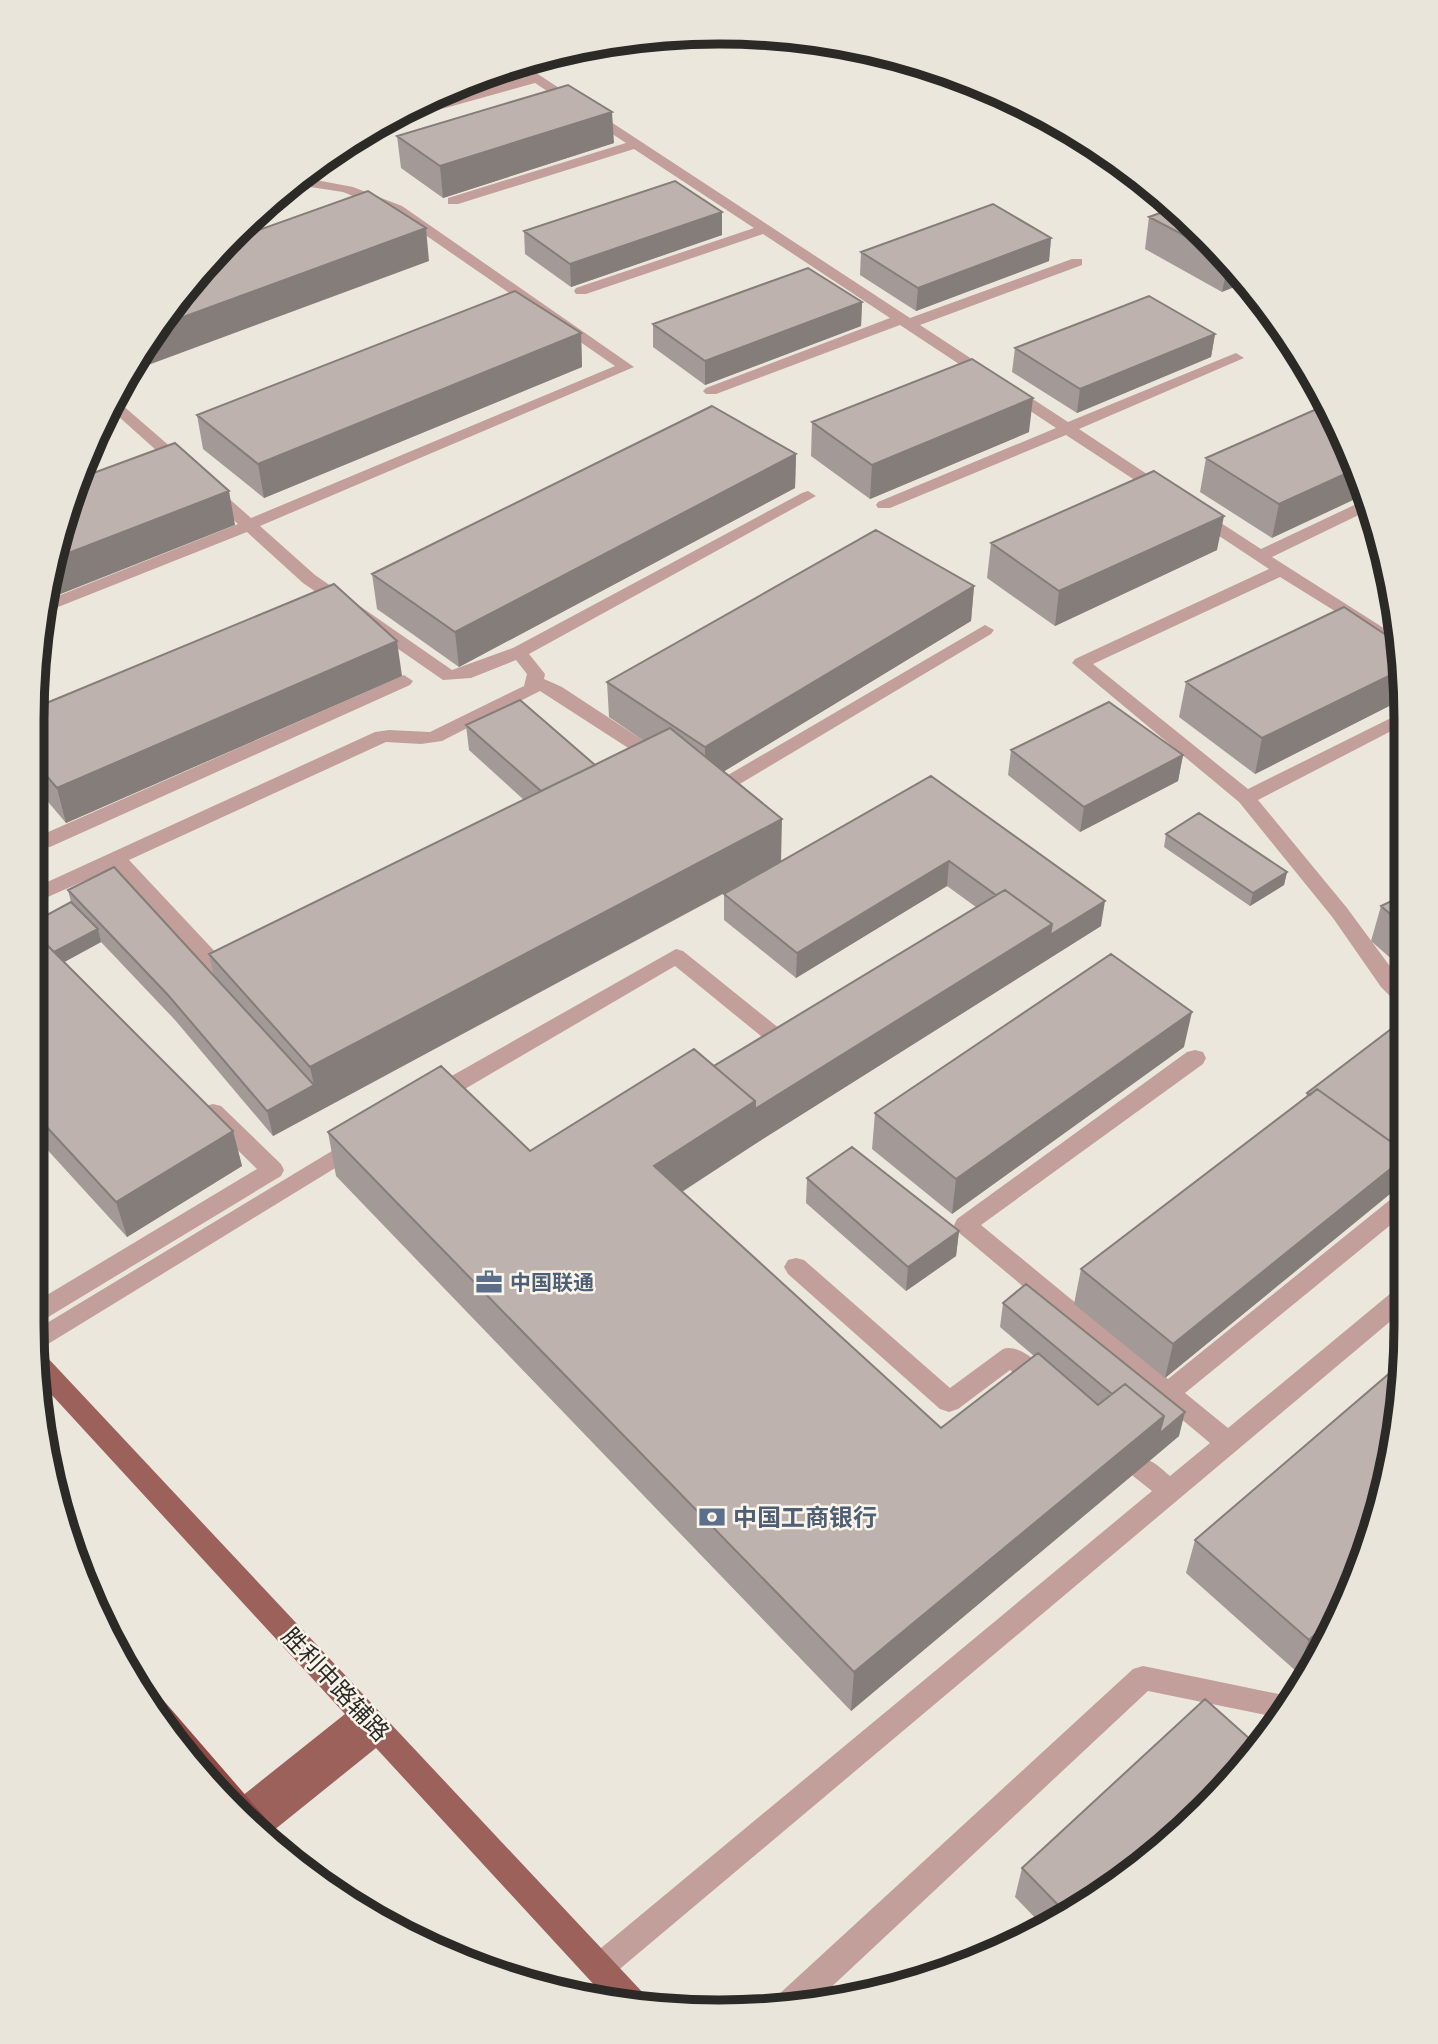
<svg xmlns="http://www.w3.org/2000/svg" width="1438" height="2044" viewBox="0 0 1438 2044" font-family="Mulish,'Noto Sans SC',sans-serif">
<rect width="100%" height="100%" fill="#ebe7dd"/>
<g fill="none" stroke-linecap="round" stroke-linejoin="round">
<path fill="#c29f9b" fill-rule="evenodd" d="M 521,63 L 910,318 L 1072,259 L 1082,259 L 1082,265 L 920,325 L 1068,422 L 1231,355 L 1236,353 L 1244,358 L 1079,429 L 1168,488 L 1170,491 L 1168,494 L 1156,494 L 1066,435 L 890,508 L 878,508 L 876,505 L 878,502 L 1056,428 L 900,325 L 716,394 L 706,394 L 703,391 L 706,388 L 890,318 L 763,234 L 586,294 L 576,294 L 574,291 L 576,288 L 754,228 L 634,149 L 458,204 L 448,204 L 448,198 L 626,143 L 535,83 L 366,130 L 389,117 L 526,77 L 510,65 Z
M 300,177 L 353,187 L 402,206 L 634,367 L 260,526 L 315,575 L 452,670 L 513,648 L 802,493 L 808,491 L 816,496 L 529,654 L 545,674 L 544,679 L 562,687 L 667,756 L 669,760 L 667,764 L 653,764 L 540,691 L 442,741 L 421,744 L 386,742 L 129,860 L 236,974 L 239,979 L 236,984 L 229,986 L 222,984 L 113,868 L 32,904 L 32,889 L 375,732 L 389,730 L 430,732 L 524,686 L 527,674 L 516,660 L 471,678 L 443,680 L 303,583 L 247,532 L 43,613 L 43,602 L 238,524 L 205,494 L 203,491 L 205,488 L 217,488 L 251,518 L 615,366 L 392,212 L 343,192 L 291,184 Z
M 113,397 L 188,462 L 190,465 L 188,468 L 176,468 L 108,407 Z
M 1367,499 L 1371,509 L 1272,557 L 1401,639 L 1401,652 L 1280,577 L 1093,664 L 1248,789 L 1401,713 L 1401,726 L 1258,800 L 1347,908 L 1403,984 L 1403,1004 L 1396,1002 L 1381,987 L 1333,918 L 1239,802 L 1072,663 L 1075,659 L 1269,569 L 1192,518 L 1190,515 L 1192,512 L 1204,512 L 1261,549 Z
M 985,625 L 994,630 L 991,634 L 718,797 L 704,797 L 702,793 L 704,789 Z
M 404,675 L 413,681 L 410,685 L 50,847 L 36,847 L 32,841 L 32,822 L 39,824 L 46,833 Z
M 676,949 L 683,951 L 780,1029 L 792,1024 L 799,1027 L 803,1032 L 799,1037 L 779,1048 L 772,1045 L 675,966 L 441,1103 L 433,1105 L 425,1103 L 422,1097 L 425,1091 Z
M 1195,1050 L 1203,1052 L 1206,1058 L 1203,1064 L 981,1225 L 1168,1379 L 1396,1195 L 1404,1192 L 1404,1214 L 1185,1393 L 1228,1428 L 1397,1288 L 1405,1286 L 1405,1309 L 609,1978 L 599,1983 L 589,1978 L 584,1968 L 589,1958 L 1152,1491 L 1133,1476 L 1129,1468 L 1133,1460 C 1149,1455 1158,1466 1170,1476 L 1210,1443 L 957,1231 L 954,1225 L 957,1219 L 1187,1052 Z
M 213,1104 L 221,1106 L 281,1164 L 284,1170 L 281,1176 L 40,1322 L 32,1324 L 32,1304 L 257,1169 L 205,1118 L 202,1112 L 205,1106 Z
M 355,1137 L 363,1139 L 366,1145 L 363,1151 L 35,1352 L 32,1332 Z
M 796,1258 L 804,1260 L 950,1388 L 1003,1349 C 1020,1343 1047,1368 1055,1384 L 1052,1391 C 1034,1397 1023,1381 1010,1370 L 958,1409 L 949,1412 L 940,1409 L 788,1274 L 784,1267 L 788,1260 Z
M 1143,1666 L 1293,1697 L 1280,1718 L 1148,1691 L 811,2006 L 773,2007 L 777,1996 L 1133,1669 Z"/>
<path fill="#9d615b" fill-rule="evenodd" d="M 35,1352 L 45,1355 L 646,1996 L 650,2007 L 630,2007 L 609,2001 L 376,1748 L 263,1839 L 232,1804 L 345,1714 L 39,1381 Z"/>
<path fill="#8f4a44" fill-rule="evenodd" d="M 141,1682 L 151,1686 L 281,1836 L 285,1846 L 282,1854 L 266,1842 L 147,1707 L 135,1685 Z"/>
</g>
<path fill="#a39996" d="M 397,136 L 614,143 L 443,198 L 401,168 Z
M 1174,208 L 1236,265 L 1222,292 L 1145,249 L 1149,217 Z
M 722,212 L 722,235 L 571,287 L 525,254 L 524,231 Z
M 1051,238 L 1049,261 L 916,311 L 860,275 L 861,252 Z
M 862,302 L 861,326 L 705,385 L 653,347 L 653,324 Z
M 581,333 L 582,367 L 264,498 L 203,449 L 197,415 Z
M 1215,334 L 1211,357 L 1077,413 L 1012,372 L 1015,348 Z
M 1328,404 L 1272,538 L 1200,492 L 1206,458 Z
M 812,422 L 1029,432 L 870,499 L 811,456 Z
M 796,454 L 795,488 L 459,667 L 377,609 L 372,574 Z
M 991,543 L 1217,550 L 1055,626 L 987,578 Z
M 974,586 L 971,621 L 724,771 L 781,862 L 931,776 L 1101,926 L 755,1144 L 682,1192 L 941,1428 L 1034,1356 L 1000,1327 L 1003,1303 L 1179,1436 L 851,1711 L 336,1176 L 328,1132 L 530,1151 L 714,1066 L 976,907 L 947,886 L 796,978 L 724,920 L 724,894 L 762,873 L 273,1136 L 175,1020 L 101,942 L 64,962 L 233,1131 L 242,1166 L 127,1237 L 32,1133 L 32,923 L 71,902 L 68,890 L 214,976 L 209,954 L 524,800 L 469,750 L 466,725 L 595,765 L 644,741 L 609,717 L 607,682 Z
M 1401,645 L 1401,700 L 1255,774 L 1179,717 L 1186,682 Z
M 402,676 L 66,823 L 32,783 L 32,719 Z
M 1011,750 L 1183,755 L 1178,781 L 1080,832 L 1008,775 Z
M 1166,834 L 1287,872 L 1284,885 L 1250,906 L 1164,847 Z
M 1402,896 L 1403,969 L 1371,941 L 1381,906 Z
M 1184,1047 L 952,1214 L 872,1149 L 875,1113 Z
M 1307,1093 L 1396,1189 L 1165,1378 L 1074,1304 L 1081,1269 L 1306,1098 Z
M 807,1178 L 959,1231 L 956,1256 L 906,1291 L 806,1203 Z
M 1383,1503 L 1297,1672 L 1186,1573 L 1195,1540 Z
M 1173,1842 L 1044,1927 L 1015,1897 L 1022,1868 Z"/>
<path fill="#857d7a" d="M 510,65 L 511,80 L 400,112 L 498,68 Z
M 612,112 L 614,143 L 443,198 L 440,166 Z
M 722,212 L 722,235 L 571,287 L 570,264 Z
M 426,228 L 429,261 L 124,374 L 156,327 Z
M 1051,238 L 1049,261 L 916,311 L 918,288 Z
M 1229,259 L 1236,265 L 1247,282 L 1222,292 Z
M 862,302 L 861,326 L 705,385 L 705,361 Z
M 581,333 L 582,367 L 264,498 L 258,464 Z
M 1215,334 L 1211,357 L 1077,413 L 1080,389 Z
M 1033,398 L 1029,432 L 870,499 L 872,465 Z
M 796,454 L 795,488 L 459,667 L 455,632 Z
M 1356,469 L 1366,494 L 1272,538 L 1279,504 Z
M 229,491 L 235,525 L 43,601 L 45,584 L 53,559 Z
M 1224,516 L 1217,550 L 1055,626 L 1059,591 Z
M 974,586 L 971,621 L 705,783 L 705,747 Z
M 397,641 L 402,676 L 66,823 L 57,788 Z
M 1401,670 L 1401,700 L 1255,774 L 1262,738 Z
M 1183,755 L 1178,781 L 1080,832 L 1084,807 Z
M 782,819 L 781,862 L 273,1136 L 267,1111 L 314,1085 L 310,1067 Z
M 949,861 L 947,886 L 796,978 L 797,953 Z
M 1287,872 L 1284,885 L 1250,906 L 1253,893 Z
M 1105,901 L 1101,926 L 1047,960 L 1050,935 Z
M 1052,924 L 1047,960 L 755,1144 L 655,1209 L 654,1166 L 755,1101 Z
M 98,929 L 101,942 L 48,971 L 44,958 Z
M 1192,1012 L 1184,1047 L 952,1214 L 956,1179 Z
M 233,1131 L 242,1166 L 127,1237 L 116,1202 Z
M 1404,1136 L 1404,1154 L 1387,1149 Z
M 1404,1158 L 1404,1168 L 1396,1189 L 1165,1378 L 1173,1344 Z
M 959,1231 L 956,1256 L 906,1291 L 908,1267 Z
M 1185,1412 L 1179,1436 L 1153,1458 L 1159,1434 Z
M 1164,1416 L 1153,1458 L 851,1711 L 854,1672 Z
M 1343,1608 L 1336,1629 L 1325,1646 L 1297,1672 L 1309,1640 Z"/>
<path fill="#beb2af" stroke="#857d7a" stroke-width="2" d="M 568,85 L 612,112 L 440,166 L 397,136 Z
M 675,181 L 722,212 L 570,264 L 524,231 Z
M 368,191 L 426,228 L 156,327 L 174,300 L 231,240 Z
M 993,204 L 1051,238 L 918,288 L 861,252 Z
M 1174,208 L 1229,259 L 1149,217 Z
M 808,268 L 862,302 L 705,361 L 653,324 Z
M 515,291 L 581,333 L 258,464 L 197,415 Z
M 1149,296 L 1215,334 L 1080,389 L 1015,348 Z
M 972,359 L 1033,398 L 872,465 L 812,422 Z
M 1328,404 L 1336,415 L 1356,469 L 1279,504 L 1206,458 Z
M 712,406 L 796,454 L 455,632 L 372,574 Z
M 175,443 L 229,491 L 53,559 L 77,479 Z
M 1154,471 L 1224,516 L 1059,591 L 991,543 Z
M 876,530 L 974,586 L 705,747 L 607,682 Z
M 334,584 L 397,641 L 57,788 L 32,759 L 32,709 Z
M 1344,607 L 1401,645 L 1401,670 L 1262,738 L 1186,682 Z
M 520,700 L 595,765 L 541,791 L 466,725 Z
M 1109,702 L 1183,755 L 1084,807 L 1011,750 Z
M 670,728 L 782,819 L 310,1067 L 209,954 Z
M 931,776 L 1105,901 L 1050,935 L 1052,924 L 1005,890 L 996,895 L 949,861 L 797,953 L 724,894 Z
M 1199,813 L 1287,872 L 1253,893 L 1166,834 Z
M 114,867 L 314,1085 L 267,1111 L 168,995 L 68,890 Z
M 1005,890 L 1052,924 L 755,1109 L 755,1101 L 714,1066 Z
M 1402,896 L 1402,924 L 1381,906 Z
M 71,902 L 98,929 L 54,952 L 32,930 L 32,923 Z
M 32,930 L 233,1131 L 116,1202 L 32,1111 Z
M 1111,954 L 1192,1012 L 956,1179 L 875,1113 Z
M 1403,1020 L 1404,1136 L 1394,1144 L 1317,1089 L 1310,1095 L 1307,1093 Z
M 694,1049 L 755,1101 L 654,1166 L 941,1428 L 1038,1353 L 1098,1405 L 1125,1384 L 1164,1416 L 854,1672 L 328,1132 L 441,1066 L 530,1151 Z
M 1317,1089 L 1404,1151 L 1404,1158 L 1173,1344 L 1081,1269 Z
M 852,1147 L 959,1231 L 908,1267 L 807,1178 Z
M 1026,1284 L 1185,1412 L 1159,1434 L 1164,1416 L 1125,1384 L 1112,1394 L 1003,1303 Z
M 1405,1360 L 1405,1370 L 1383,1503 L 1343,1608 L 1309,1640 L 1195,1540 Z
M 1205,1699 L 1260,1748 L 1173,1842 L 1066,1913 L 1022,1868 Z"/>
<defs>
<g id="office-bare" transform="scale(2.1)"><path d="M-6-3h4V-5.5h4V-3h4V5H-6ZM-1-4.5V-3h2v-1.5ZM-6 0V1H6V0Z" fill="#5c6f8a" stroke="#f9f5ea" stroke-width="2.5" paint-order="stroke"/></g>
<g id="bank-bare" transform="scale(2.1)"><path d="M-6-4H6V4H-6ZM0-2.3a2.3 2.3 0 1 0 0 4.6a2.3 2.3 0 1 0 0-4.6Z" fill="#5c6f8a" stroke="#f9f5ea" stroke-width="2.5" paint-order="stroke"/></g>
</defs>
<g fill-rule="evenodd">
<use href="#office-bare" x="489" y="1282"/>
<use href="#bank-bare" x="712" y="1517"/>
</g>
<g text-anchor="middle" dominant-baseline="central" stroke-width="5" stroke-linejoin="round" paint-order="stroke">
<g font-size="21" font-weight="bold" fill="#4e5e75" stroke="#f9f5ea" text-anchor="start">
<text x="510" y="1282">中国联通</text>
</g>
<g font-size="24" font-weight="bold" fill="#4e5e75" stroke="#f9f5ea" text-anchor="start">
<text x="733" y="1517">中国工商银行</text>
</g>
<g font-size="24" fill="#2c2a27" stroke="#f9f5ea">
<text transform="translate(336 1684) rotate(47)">胜利中路辅路</text>
</g>
</g>
<path d="M0 0H1438V2044H0ZM719 44H719A675 675 0 0 1 1394 719V1325A675 675 0 0 1 719 2000H719A675 675 0 0 1 44 1325V719A675 675 0 0 1 719 44Z" fill="#e9e5da" fill-rule="evenodd"/>
<path fill="none" stroke="#2c2a27" stroke-width="9" d="M719 44H719A675 675 0 0 1 1394 719V1325A675 675 0 0 1 719 2000H719A675 675 0 0 1 44 1325V719A675 675 0 0 1 719 44Z"/>
</svg>
